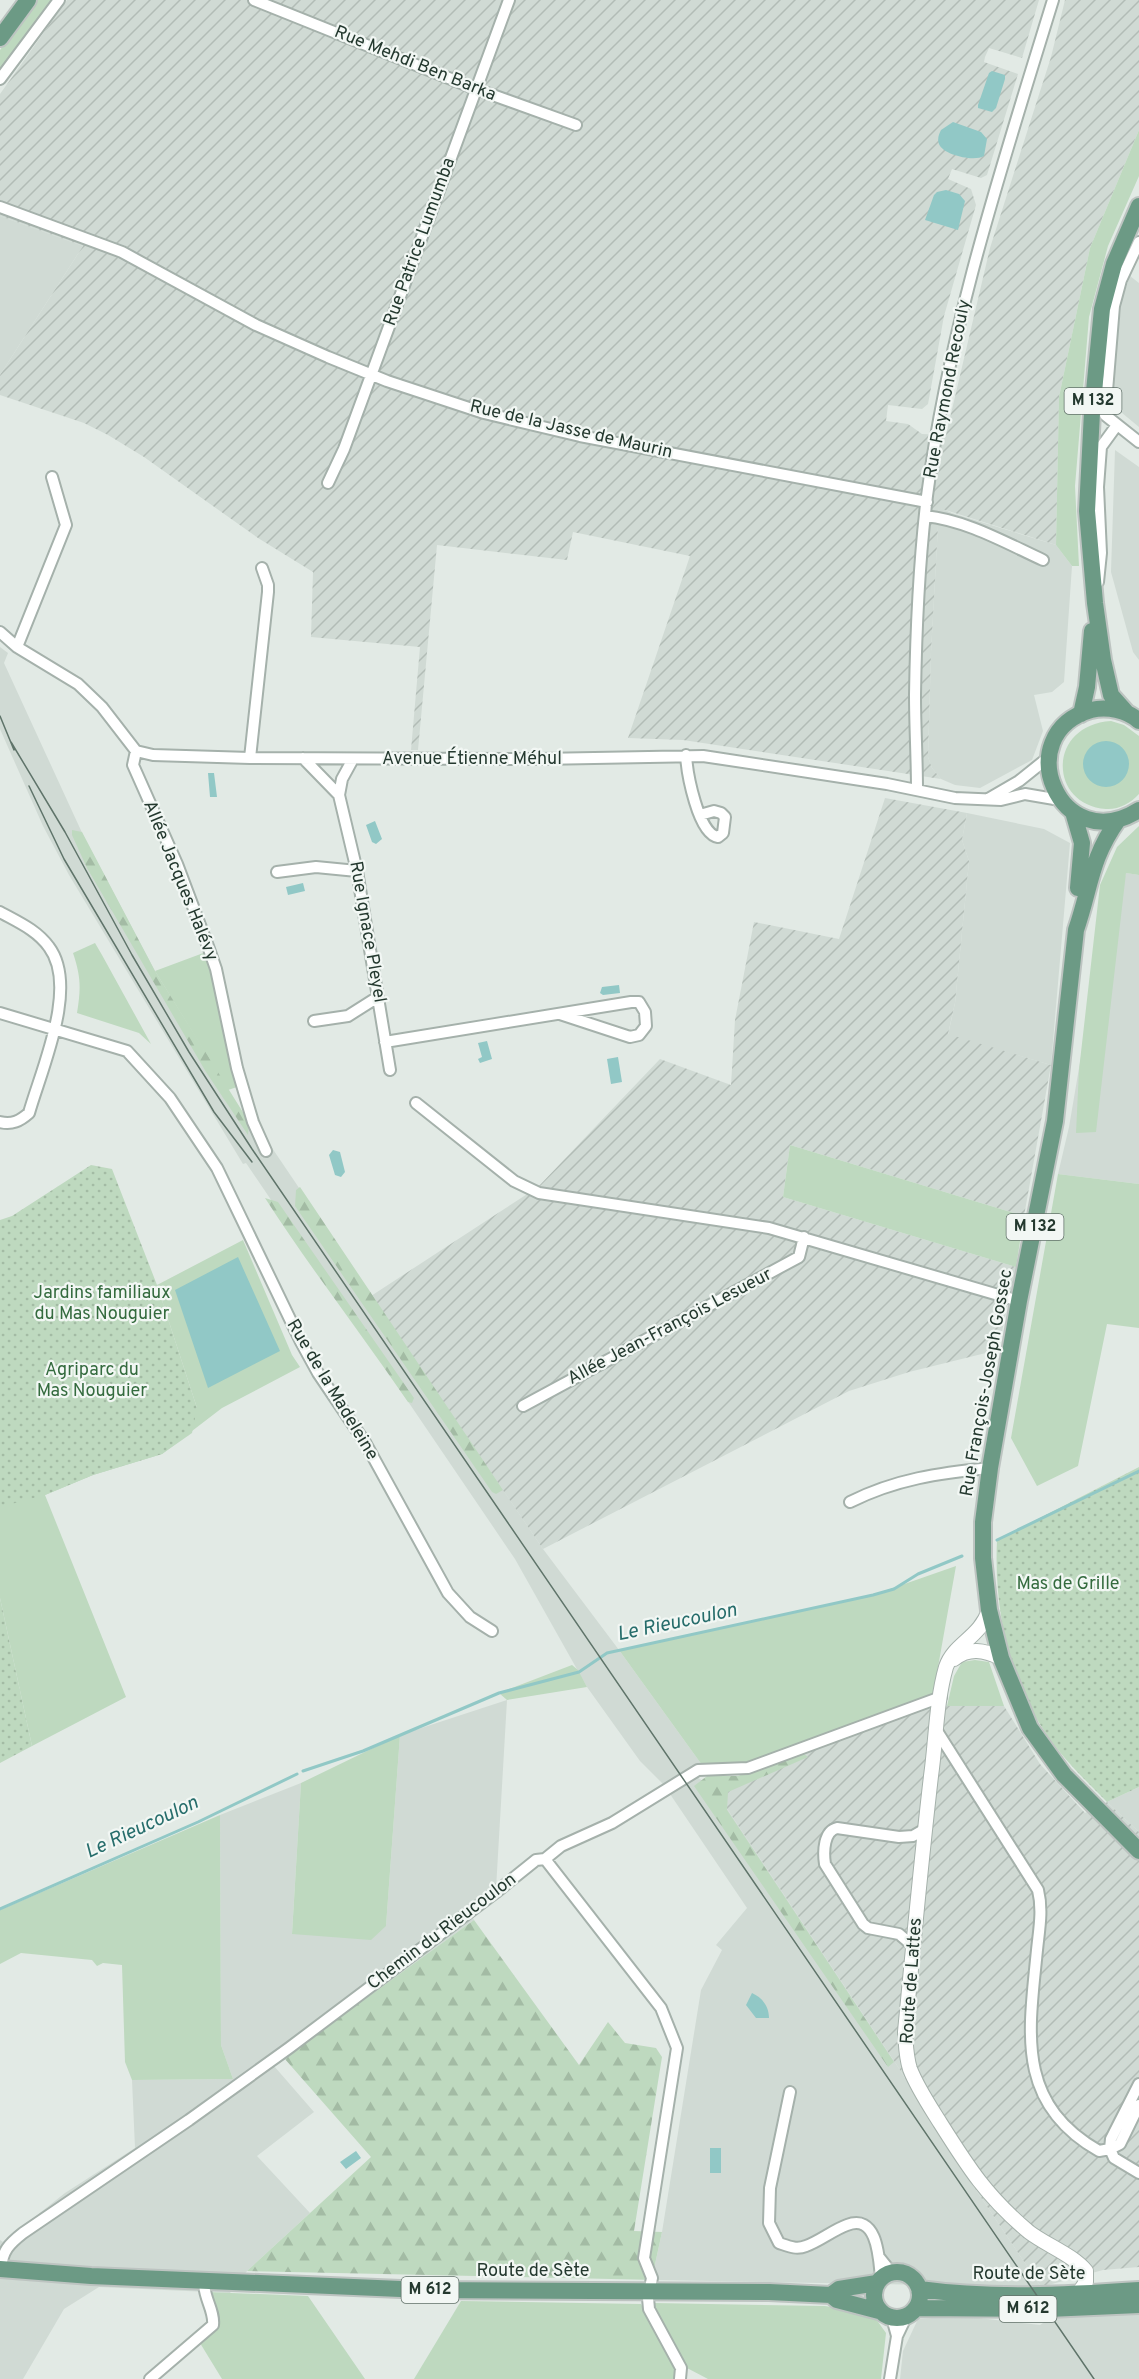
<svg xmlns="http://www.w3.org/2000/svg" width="1139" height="2379" viewBox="0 0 1139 2379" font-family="Overpass,sans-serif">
<defs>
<pattern id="industrial-furrows" width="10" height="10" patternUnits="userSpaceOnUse" patternTransform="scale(1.5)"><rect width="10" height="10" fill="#d0dad4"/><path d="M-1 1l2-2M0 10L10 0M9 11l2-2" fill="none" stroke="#b2bcb6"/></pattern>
<pattern id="forest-firs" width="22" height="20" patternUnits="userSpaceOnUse" patternTransform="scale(1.5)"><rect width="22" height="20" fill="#bed9bf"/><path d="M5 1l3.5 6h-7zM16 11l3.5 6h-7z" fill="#a3bba4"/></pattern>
<pattern id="park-dots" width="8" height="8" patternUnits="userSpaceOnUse" patternTransform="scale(1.5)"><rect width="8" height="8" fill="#bed9bf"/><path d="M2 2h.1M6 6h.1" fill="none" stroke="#a3bba4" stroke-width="1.8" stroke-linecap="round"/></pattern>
</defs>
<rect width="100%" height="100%" fill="#e2eae5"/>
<path fill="#d0dad4" d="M 0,216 L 83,246 L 0,375 Z
M 1130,276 L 1139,283 L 1139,427 L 1110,403 L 1122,299 Z
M 1115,450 L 1139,467 L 1139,660 L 1133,652 L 1111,572 Z
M 939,507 L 952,513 L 1056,545 L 1072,566 L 1064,682 L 1052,692 L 1034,695 L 1043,731 L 1032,760 L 980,788 L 955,785 L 941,779 L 932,768 L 928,757 L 931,652 Z
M 0,647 L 8,653 L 4,663 L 84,837 L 155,971 L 228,1090 L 249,1122 L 257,1117 L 266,1139 L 543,1549 L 619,1650 L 702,1765 L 665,1786 L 640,1761 L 587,1687 L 515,1559 L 246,1163 L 243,1164 L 69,875 L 43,826 L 0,729 Z
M 967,813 L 1044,829 L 1070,843 L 1051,1065 L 948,1035 L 955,1003 L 969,861 L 962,840 Z
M 1126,873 L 1139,875 L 1139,1184 L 1058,1174 L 1069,1127 L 1087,1021 Z
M 507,1700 L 496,1889 L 506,1892 L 472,1916 L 474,1920 L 274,2066 L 314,2112 L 257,2156 L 310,2213 L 247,2271 L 230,2293 L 99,2287 L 64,2309 L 23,2379 L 0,2379 L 0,2240 L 3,2242 L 65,2193 L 135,2148 L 132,2080 L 233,2079 L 221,2045 L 220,1815 L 301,1783 L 292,1933 L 386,1926 L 400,1735 Z
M 697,1777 L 714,1789 L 898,2067 L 972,2184 L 1041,2287 L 657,2280 L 654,2269 L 662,2232 L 701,1990 L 722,1950 L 716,1945 L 747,1908 L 670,1794 L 692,1778 Z
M 1139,1787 L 1139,1832 L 1107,1802 Z
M 1139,2309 L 1139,2379 L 900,2379 L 903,2351 L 918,2319 L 961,2316 L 1040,2325 L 1056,2314 Z"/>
<path fill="url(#industrial-furrows)" d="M 67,0 L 1039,0 L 1022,58 L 989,48 L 985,57 L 984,62 L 1018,74 L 987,175 L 981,178 L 952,169 L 948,179 L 971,189 L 976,205 L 944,316 L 928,404 L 922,409 L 888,405 L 886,421 L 908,424 L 922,434 L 946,435 L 990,248 L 1051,57 L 1065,0 L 1139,0 L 1139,130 L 1090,248 L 1059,397 L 1056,545 L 939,508 L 931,652 L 928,757 L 932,768 L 941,779 L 683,740 L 628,738 L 690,556 L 573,532 L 567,560 L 437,545 L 418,750 L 411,750 L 420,647 L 311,637 L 313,572 L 258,538 L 144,457 L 108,435 L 84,423 L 0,395 L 0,375 L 83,246 L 0,216 L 0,94 Z
M 885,798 L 967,813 L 962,840 L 969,861 L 955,1003 L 948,1034 L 1051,1065 L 1024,1216 L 790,1145 L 783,1197 L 1016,1267 L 998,1350 L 909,1372 L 849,1391 L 543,1549 L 371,1296 L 538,1187 L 660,1059 L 731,1085 L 735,1020 L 754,922 L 839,939 Z
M 930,1704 L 947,1706 L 1004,1706 L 1040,1764 L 1085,1813 L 1107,1802 L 1139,1832 L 1139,2267 L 1103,2270 L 1041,2287 L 972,2184 L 898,2067 L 714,1789 Z"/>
<path fill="#bed9bf" d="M 36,0 L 51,0 L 0,69 L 0,50 Z
M 1139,130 L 1139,176 L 1108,246 L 1089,317 L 1075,486 L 1079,566 L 1072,566 L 1056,545 L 1059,397 L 1090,248 Z
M 1111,721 L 1124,725 L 1139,736 L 1139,794 C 1131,803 1118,810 1106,809 C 1048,805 1047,725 1111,721 Z
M 1139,826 L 1139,875 L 1126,873 L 1096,1132 L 1076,1133 L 1079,1070 L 1100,885 L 1117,847 Z
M 95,943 L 102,955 L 151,1044 L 139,1033 L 77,1013 C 81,988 81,977 73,953 Z
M 206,952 L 212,969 L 237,1087 L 228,1090 L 155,971 Z
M 790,1145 L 1024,1216 L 1016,1267 L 783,1197 Z
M 1058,1174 L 1139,1184 L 1139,1328 L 1107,1324 L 1078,1466 L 1037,1486 L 1011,1438 Z
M 243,1240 L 292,1355 L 300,1367 L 222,1408 L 162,1454 L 93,1475 L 45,1495 L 126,1697 L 32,1746 L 0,1598 L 0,1487 L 197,1408 L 157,1285 Z
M 956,1566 L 933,1695 L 747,1763 L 702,1765 L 619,1650 L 873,1595 Z
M 975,1660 L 989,1662 L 1004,1706 L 947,1706 L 954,1676 L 962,1662 Z
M 572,1665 L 578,1670 L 587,1687 L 507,1700 L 499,1693 Z
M 400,1735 L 386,1926 L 371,1940 L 292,1934 L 301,1783 Z
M 220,1815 L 221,2045 L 233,2079 L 132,2080 L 125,2062 L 122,1965 L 103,1963 L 97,1966 L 92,1960 L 21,1953 L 0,1964 L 0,1910 Z
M 207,2292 L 308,2296 L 365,2379 L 222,2379 L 200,2343 L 220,2325 Z
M 461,2301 L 641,2304 L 677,2374 L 676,2379 L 414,2379 Z
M 653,2303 L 825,2306 L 862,2312 L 876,2319 L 886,2333 L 881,2379 L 708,2379 L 687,2368 Z"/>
<path fill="url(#forest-firs)" d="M 72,830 L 82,832 L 155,971 L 249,1122 L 248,1135 L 206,1072 L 87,868 L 72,835 Z
M 300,1187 L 503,1490 L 496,1494 L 492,1492 L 295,1206 L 296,1190 Z
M 265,1198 L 278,1202 L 414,1398 L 412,1403 L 408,1402 C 361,1333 310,1268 265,1198 Z
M 801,1752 L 808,1757 L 728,1792 L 727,1810 L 894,2062 L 888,2067 L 694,1786 L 707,1776 L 738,1776 Z
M 474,1920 L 579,2065 L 608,2022 L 625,2043 L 656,2048 L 662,2057 L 634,2231 L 662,2232 L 654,2269 L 657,2280 L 247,2271 L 371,2157 L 284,2058 Z"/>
<path fill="url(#park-dots)" d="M 91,1165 L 112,1169 L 157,1285 L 197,1408 L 192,1433 L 162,1454 L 93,1475 L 45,1495 L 0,1507 L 0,1220 L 12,1216 Z
M 1139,1467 L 1139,1787 L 1107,1802 C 1082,1777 1056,1752 1038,1721 C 1006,1668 994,1602 997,1540 Z
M 0,1598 L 32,1746 L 0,1763 Z"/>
<path fill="#91c8c6" d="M 992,71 L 1005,75 L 1005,79 L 996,108 L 992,112 L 978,108 L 978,105 L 989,73 Z
M 953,122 L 981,132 L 987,139 L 984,156 C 974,162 943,155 939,144 C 937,139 939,134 941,130 Z
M 946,190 L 959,194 L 965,201 L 958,230 L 925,220 L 934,195 L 937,192 Z
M1083 764a23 23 0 1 1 46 0a23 23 0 1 1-46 0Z
M 208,773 L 214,773 L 217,797 L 210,797 Z
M 375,821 L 382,839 L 376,844 L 372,842 L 366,825 Z
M 303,883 L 305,891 L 288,895 L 286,887 Z
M 619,985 L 620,993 L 603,995 L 600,993 L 602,987 Z
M 487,1041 L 492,1059 L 480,1063 L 478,1059 L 482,1057 L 478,1043 Z
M 618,1057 L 622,1082 L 611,1084 L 607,1059 Z
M 333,1150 L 340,1152 L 345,1172 L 341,1177 L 335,1175 L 329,1155 Z
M 238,1257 L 280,1351 L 208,1388 L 175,1290 Z
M 752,1993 C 763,1998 769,2007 769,2018 L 756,2018 L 746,2005 Z
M 710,2148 L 721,2148 L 721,2173 L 710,2173 Z
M 356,2151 L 361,2158 L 346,2169 L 340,2162 Z"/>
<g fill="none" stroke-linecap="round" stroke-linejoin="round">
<path stroke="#91c8c6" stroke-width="3" d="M 997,1540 L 1139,1471
M 303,1771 L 363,1751 L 499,1693 L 579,1672 L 607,1653 L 873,1595 L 894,1589 L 918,1574 L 962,1556
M 0,1909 L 198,1822 L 297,1774"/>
<g stroke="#a5b1ab" stroke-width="14">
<path id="minor" d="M 254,0 L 476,89 L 576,125
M 0,79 L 59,0
M 0,207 L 122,252 L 256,325 L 328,357 L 387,381 L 484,413 L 580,436 L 927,502
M 1139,242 L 1121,280 L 1114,306 L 1105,415 L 1139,442
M 328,483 L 344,449 L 509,0
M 925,516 C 966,520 1006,543 1043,560
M 1098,582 L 1101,553 L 1098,487 L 1101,447 L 1117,425
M 0,632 L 17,647 L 78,684 L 102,707 L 136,751 L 153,755 L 250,758 L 540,759 L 703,756 L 887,784 L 955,798 L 1001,800 L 1025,794 L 1060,800
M 17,647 L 66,525 L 52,477
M 136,751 L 133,765 L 177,864 L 209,949 L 216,969 L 237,1068 L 253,1122 L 266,1151
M 686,755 C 687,773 698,834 718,837 L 723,833 L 725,817 L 721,813 L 714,811 L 700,815
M 250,758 L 268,592 L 268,585 L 262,568
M 303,758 L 339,795
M 353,759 L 342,779 L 339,795 L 357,871 L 390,1070
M 917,790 C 917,758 915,727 915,695 C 916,629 919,562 927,496 C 949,326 1003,163 1053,0
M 988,799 L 1019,781 L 1049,757
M 277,872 L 316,867 L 357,871
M 0,912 C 18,922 37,930 49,947 C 79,987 41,1070 29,1113 C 20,1121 12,1125 0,1122
M 0,1013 L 127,1051 L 170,1098 L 217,1168 L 301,1342 L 318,1373 L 366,1444 L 448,1593 L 470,1617 L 492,1631
M 314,1021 L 348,1016 L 378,997
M 385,1042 L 631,1002 L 639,1002 L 645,1012 L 646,1026 L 639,1035 L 630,1037 L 560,1014
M 416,1103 L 514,1181 L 539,1193 L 769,1228 L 1019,1301
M 523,1406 L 799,1257 L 804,1237
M 850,1502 C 896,1479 939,1473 990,1468
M 937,1731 L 1038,1890 C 1043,1910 1039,1930 1037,1950 C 1029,2032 1015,2103 1099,2151 L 1110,2149 L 1114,2158 L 1139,2173
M 545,1859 L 661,2008 L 677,2048 L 644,2258 L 652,2278 L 648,2298 L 649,2309 L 681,2368 L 680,2379
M 913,1946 L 899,1934 L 868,1928 L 863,1924 L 825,1864 C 823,1851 824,1831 837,1828 L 899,1837 L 913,1836 L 925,1829
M 790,2092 L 770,2188 L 769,2223 L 779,2243 C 788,2246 796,2250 806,2246 C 820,2241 833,2230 847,2225 C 878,2213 879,2259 881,2278
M 1110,2149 L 1111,2139 L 1139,2084
M 1110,2149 L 1120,2144 L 1139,2105
M 879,2257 L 891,2272
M 1,2269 C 2,2251 9,2244 23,2233 L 189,2120 L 289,2048 L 495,1893 L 536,1860 L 545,1859 L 561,1846 L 612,1823 L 698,1770 L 748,1768 L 941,1697
M 892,2318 L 897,2336
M 150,2379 L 213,2325 C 215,2311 203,2297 204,2281
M 890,2379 L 897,2336 L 906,2317"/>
</g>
<g stroke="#a5b1ab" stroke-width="16">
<path id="tertiary" d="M 989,1610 C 980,1638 954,1643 946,1667 C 936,1702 936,1741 931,1776 C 921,1862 913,1947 905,2032 C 906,2045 906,2057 910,2069 C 917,2087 929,2105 939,2121 C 968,2167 986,2196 1029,2232 C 1046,2245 1073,2255 1086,2271 L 1086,2282 L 1078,2294
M 954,1659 C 969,1647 984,1650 1001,1658"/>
</g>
<g stroke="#bdc4c1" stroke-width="20">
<path id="primary" d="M 0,38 L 28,0
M 1127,713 L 1111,695 L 1103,660 L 1095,603 L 1087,511 L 1092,412 L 1102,309 L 1114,264 L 1139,206
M 1081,714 L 1087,687 L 1092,631
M 1139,721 C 1127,710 1107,706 1091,710 C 1008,734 1060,860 1139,810
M 1073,812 L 1082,843 L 1078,888
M 1118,820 C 1090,859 1091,887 1076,930 L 1055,1121 L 1019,1301 L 990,1468 L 983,1522 L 983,1558 L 989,1610 L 1001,1658 L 1030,1728 L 1064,1775 L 1139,1851
M 0,2269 L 91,2276 L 424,2290 L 769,2292 L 831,2295 L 837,2300 L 879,2311
M874 2295a23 23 0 1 1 46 0a23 23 0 1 1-46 0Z
M 919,2289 C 991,2299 1067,2295 1139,2290
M 831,2295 L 839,2289 L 877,2283
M 917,2308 L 1048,2309 L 1139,2305"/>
</g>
<use href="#minor" stroke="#fff" stroke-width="10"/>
<use href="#tertiary" stroke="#fff" stroke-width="14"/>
<use href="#primary" stroke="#6c9a85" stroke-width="16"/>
<path stroke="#5f746a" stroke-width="1.5" d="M 0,716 L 14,750
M 11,742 L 65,832 L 132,955 L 189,1052 L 252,1149 L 1094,2379
M 29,786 L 64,859 L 214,1112 L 252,1162"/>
</g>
<g text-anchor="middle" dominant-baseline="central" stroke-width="4.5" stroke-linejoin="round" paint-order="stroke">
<g fill="#f2f7f4" stroke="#62726a" stroke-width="1.5">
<rect x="1064.5" y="388" width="57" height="26" rx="4.5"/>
<rect x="1006.5" y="1214" width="57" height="26" rx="4.5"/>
<rect x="401.5" y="2277" width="57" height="26" rx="4.5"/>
<rect x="999.5" y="2296" width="57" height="26" rx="4.5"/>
</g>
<g font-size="16" font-weight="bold" fill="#24392f">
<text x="1093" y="401">M 132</text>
<text x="1035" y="1227">M 132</text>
<text x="430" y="2290">M 612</text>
<text x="1028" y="2309">M 612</text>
</g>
<g font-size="18" fill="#24392f" stroke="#f2f7f4">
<text transform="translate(415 64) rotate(22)">Rue Mehdi Ben Barka</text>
<text transform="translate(420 242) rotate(-70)">Rue Patrice Lumumba</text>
<text transform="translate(948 389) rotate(-79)">Rue Raymond Recouly</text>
<text transform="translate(571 430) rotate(13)">Rue de la Jasse de Maurin</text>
<text x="472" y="759">Avenue Étienne Méhul</text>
<text transform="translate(180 881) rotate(68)">Allée Jacques Halévy</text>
<text transform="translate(367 932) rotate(80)">Rue Ignace Pleyel</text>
<text transform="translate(670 1327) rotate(-28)">Allée Jean-François Lesueur</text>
<text transform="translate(987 1383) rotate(-80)">Rue François-Joseph Gossec</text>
<text transform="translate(332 1390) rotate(59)">Rue de la Madeleine</text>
<text transform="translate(442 1932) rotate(-37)">Chemin du Rieucoulon</text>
<text transform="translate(912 1981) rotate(-86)">Route de Lattes</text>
<text x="533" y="2271">Route de Sète</text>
<text x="1029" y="2274">Route de Sète</text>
</g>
<g font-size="18" fill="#346b3e" stroke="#f2f7f4">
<text x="102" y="1293">Jardins familiaux<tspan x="102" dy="21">du Mas Nouguier</tspan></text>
<text x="92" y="1370">Agriparc du<tspan x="92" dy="21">Mas Nouguier</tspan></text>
<text x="1068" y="1584">Mas de Grille</text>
</g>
<g font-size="20" font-style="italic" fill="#266d6b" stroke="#f2f7f4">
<text transform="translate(677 1623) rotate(-12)">Le Rieucoulon</text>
<text transform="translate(142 1828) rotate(-25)">Le Rieucoulon</text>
</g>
</g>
</svg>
